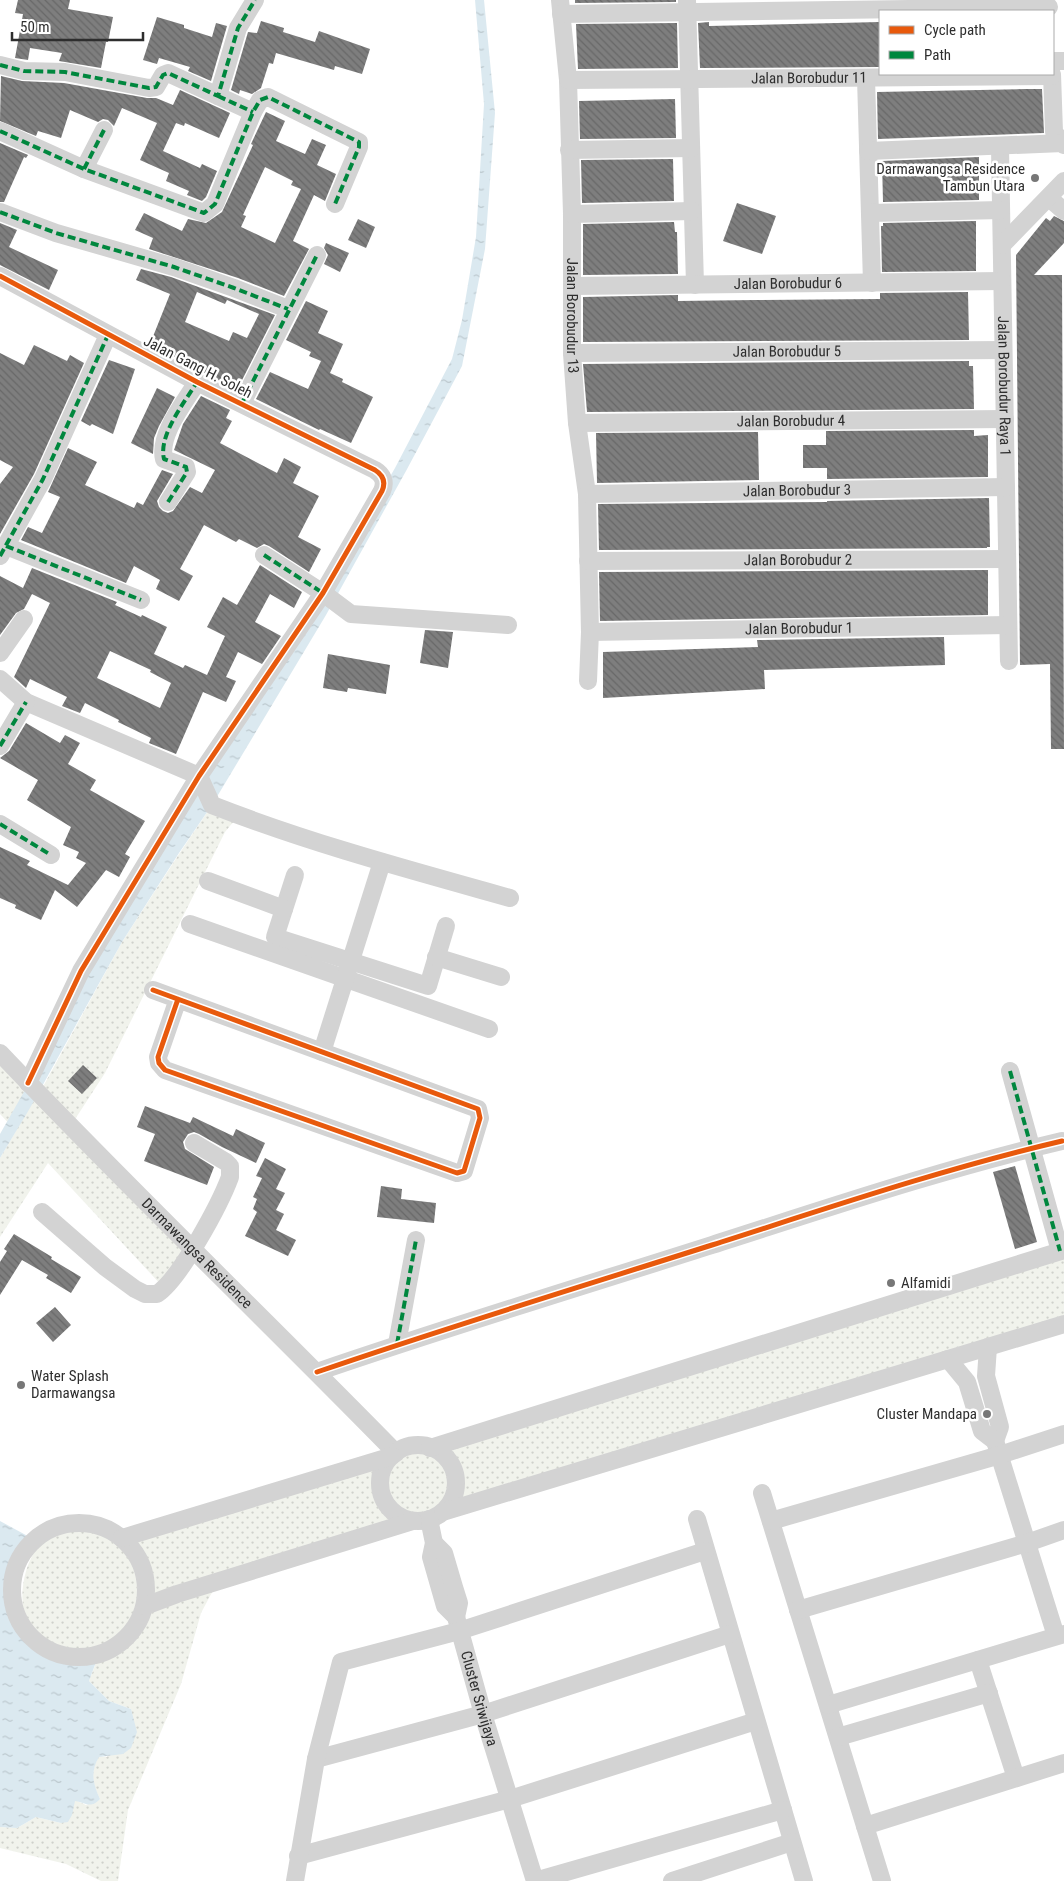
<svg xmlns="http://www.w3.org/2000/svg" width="1064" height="1881" viewBox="0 0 1064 1881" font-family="'Roboto Condensed',sans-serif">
<defs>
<pattern id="grass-dots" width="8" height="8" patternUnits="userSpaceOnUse" patternTransform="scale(1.25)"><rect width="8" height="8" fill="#f1f3ec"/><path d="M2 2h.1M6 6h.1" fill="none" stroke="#cfd1cb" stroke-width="1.8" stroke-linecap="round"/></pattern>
<pattern id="water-ripples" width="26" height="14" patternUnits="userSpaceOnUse" patternTransform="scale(1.25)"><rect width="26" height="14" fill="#dbe9f0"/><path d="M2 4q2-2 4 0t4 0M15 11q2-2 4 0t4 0" fill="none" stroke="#bcc8ce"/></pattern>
<pattern id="building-back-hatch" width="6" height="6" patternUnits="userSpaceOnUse" patternTransform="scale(1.25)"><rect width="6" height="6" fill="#7e7e7e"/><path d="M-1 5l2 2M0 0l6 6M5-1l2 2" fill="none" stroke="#686868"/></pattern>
</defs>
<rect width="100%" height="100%" fill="#fff"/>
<path fill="url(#grass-dots)" d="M 212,805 L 239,815 L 225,832 L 105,1073 L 70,1127 L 190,1248 L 164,1288 L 48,1163 L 0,1237 L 0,1158 L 16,1131 L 0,1114 L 0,1053 L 39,1094 L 122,942 L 179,854 Z
M 1064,1250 L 1064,1324 L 218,1581 L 201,1613 L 181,1684 L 128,1810 L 118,1881 L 101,1881 L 66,1864 L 0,1848 L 0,1827 L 17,1828 L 36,1817 L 61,1823 L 75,1800 L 86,1805 L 100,1799 C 92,1784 90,1772 99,1756 L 107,1757 L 131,1709 L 109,1701 L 89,1681 L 99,1655 C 76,1659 53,1656 34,1640 C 0,1585 44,1488 122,1538 L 396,1453 C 408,1448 417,1445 430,1448 Z"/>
<path fill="url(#water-ripples)" d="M 475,0 L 484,0 L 495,113 L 485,249 L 462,366 L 406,471 L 326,615 L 212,805 L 179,853 L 122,942 L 30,1108 L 0,1158 L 0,1134 L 29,1083 L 81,971 L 323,593 L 395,468 L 452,359 L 462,320 L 476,237 L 484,104 Z
M 0,1521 L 35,1540 C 0,1594 26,1669 99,1654 L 89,1681 L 109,1701 L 131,1709 L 137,1732 L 131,1748 L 123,1754 L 99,1757 C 90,1772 93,1784 100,1799 C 90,1809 87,1803 75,1801 L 72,1815 L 68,1822 L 61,1823 L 36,1817 L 17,1828 L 0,1827 Z"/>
<path fill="url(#building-back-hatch)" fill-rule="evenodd" d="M 18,0 L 70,0 L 68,9 L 113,17 L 108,42 L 106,42 L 101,68 L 59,61 L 62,53 L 30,48 L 28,60 L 15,58 L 23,14 L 15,13 Z
M 575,0 L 676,0 L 676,2 L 575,3 Z
M 157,17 L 184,25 L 184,28 L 212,37 L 216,23 L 227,26 L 211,81 L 188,71 L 190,67 L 159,58 L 157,64 L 143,60 Z
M 261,21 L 284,28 L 283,32 L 315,42 L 319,31 L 370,49 L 362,74 L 335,66 L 334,70 L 276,53 L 273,64 L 269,63 L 261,88 L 252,94 L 240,90 L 239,94 L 231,90 L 248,32 L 257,33 Z
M 709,22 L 709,26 L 880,22 L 880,67 L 700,68 L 698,23 Z
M 677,23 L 678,68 L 578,69 L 576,24 Z
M 1,76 L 22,81 L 64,83 L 147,98 L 156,98 L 173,105 L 180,90 L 230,113 L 219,138 L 185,123 L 184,126 L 176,123 L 163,151 L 200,168 L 202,164 L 217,171 L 206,197 L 202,201 L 187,195 L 189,191 L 166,181 L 169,173 L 140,160 L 157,123 L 122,108 L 114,126 L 108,120 L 103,119 L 98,122 L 70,110 L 61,138 L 38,131 L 36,136 L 0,121 Z
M 1025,89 L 1042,89 L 1044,133 L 878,139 L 877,92 Z
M 675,99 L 676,138 L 580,139 L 579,101 Z
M 266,112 L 285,121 L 276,141 L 305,154 L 312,139 L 326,145 L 317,165 L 336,174 L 325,201 L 314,195 L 293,241 L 309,249 L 284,296 L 238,278 L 149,249 L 153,238 L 135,230 L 144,213 L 182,231 L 188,219 L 206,223 L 222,212 L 253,145 L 251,144 ZM 265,167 L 293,181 L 291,185 L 301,189 L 275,243 L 241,227 L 246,216 L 243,215 Z
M 0,143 L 28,155 L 26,158 L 24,157 L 4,202 L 0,202 Z
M 979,157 L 979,200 L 883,202 L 882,161 Z
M 673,159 L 674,201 L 582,203 L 581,160 Z
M 737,203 L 776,216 L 762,254 L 723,241 Z
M 1054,216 L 1064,221 L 1064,243 L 1034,275 L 1062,275 L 1064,749 L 1051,749 L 1050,664 L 1020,665 L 1016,255 L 1046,218 L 1050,221 Z
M 358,219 L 375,227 L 366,248 L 348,240 Z
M 976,221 L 976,271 L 882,272 L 881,226 L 883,226 L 883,223 Z
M 674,222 L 675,232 L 677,232 L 678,274 L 583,275 L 583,224 Z
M 0,223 L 17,230 L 9,247 L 58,270 L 49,290 L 0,265 Z
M 326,243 L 349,253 L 340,272 L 324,264 L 328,255 L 324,248 Z
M 141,269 L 171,277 L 275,315 L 237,390 L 150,344 L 170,294 L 136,280 ZM 197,292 L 225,304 L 227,300 L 259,314 L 247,338 L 233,332 L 229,341 L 185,322 Z
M 968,292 L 969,340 L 583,342 L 583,297 L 678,295 L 678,301 L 756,300 L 880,299 L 880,293 Z
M 306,301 L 328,311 L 318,333 L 343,344 L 330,373 L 343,379 L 342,382 L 373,397 L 351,443 L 320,429 L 319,430 L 256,399 L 270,372 L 308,389 L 321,361 L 309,356 L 311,352 L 286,340 Z
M 34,345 L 67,361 L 70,355 L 84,363 L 34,474 L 0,534 L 0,484 L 13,467 L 0,460 L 0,353 L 24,365 Z
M 109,360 L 135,369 L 113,434 L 92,424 L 90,426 L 81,421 Z
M 969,361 L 969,366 L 973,366 L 974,409 L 587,412 L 583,364 Z
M 157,388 L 175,397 L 159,426 L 154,438 L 153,454 L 131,443 Z
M 201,396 L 230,410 L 226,418 L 232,421 L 220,443 L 277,473 L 284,458 L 301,467 L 293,483 L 319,496 L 298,537 L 321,549 L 309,572 L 269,546 L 264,544 L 257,548 L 239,539 L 236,542 L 204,525 L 180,569 L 193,576 L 179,601 L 156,589 L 160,580 L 134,566 L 126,583 L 21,540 L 28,527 L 42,533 L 60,497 L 48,492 L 68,448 L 97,462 L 85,485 L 134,508 L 137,502 L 143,505 L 162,470 L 173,474 L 157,501 L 159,507 L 163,511 L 168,513 L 173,511 L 190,487 L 202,493 L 215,470 L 174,450 L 183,424 Z
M 974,430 L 974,436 L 988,435 L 988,477 L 827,479 L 827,468 L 803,468 L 803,445 L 826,445 L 826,431 Z
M 758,432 L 759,480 L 597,483 L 596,433 Z
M 989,498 L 990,547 L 987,547 L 987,548 L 599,550 L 598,504 L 827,502 L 827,501 Z
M 260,565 L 302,592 L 294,608 L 270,594 L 255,622 L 281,636 L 262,664 L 238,652 L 226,677 L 236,681 L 226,702 L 203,692 L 176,754 L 149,743 L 151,738 L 118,722 L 119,720 L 85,703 L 80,713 L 62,706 L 67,697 L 30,679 L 26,688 L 14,677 L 50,603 L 32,594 L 24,609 L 16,613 L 0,635 L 0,576 L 23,588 L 32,568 L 117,602 L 115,605 L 141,617 L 142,615 L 167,627 L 154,654 L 183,668 L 185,665 L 207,675 L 225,636 L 207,627 L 223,597 L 237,605 ZM 110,651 L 151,670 L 150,672 L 171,683 L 160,708 L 97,678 Z
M 988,570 L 988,615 L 600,621 L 599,572 Z
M 425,630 L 453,632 L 448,668 L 420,663 Z
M 944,637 L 945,665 L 764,670 L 765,689 L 603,698 L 603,652 L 758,647 L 757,640 Z
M 328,654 L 390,665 L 386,694 L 348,688 L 347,692 L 323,688 Z
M 26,723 L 60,743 L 65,735 L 80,743 L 68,764 L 96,780 L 90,790 L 145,821 L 125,854 L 130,857 L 119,877 L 106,870 L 77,907 L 55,890 L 41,920 L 15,908 L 16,905 L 0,898 L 0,847 L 30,861 L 27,865 L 68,885 L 86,863 L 76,858 L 79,852 L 63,845 L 71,827 L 27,800 L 38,780 L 0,758 L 9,751 Z
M 83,1065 L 97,1078 L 82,1094 L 68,1081 Z
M 145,1106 L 190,1123 L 193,1117 L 233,1136 L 236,1129 L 265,1143 L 256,1163 L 222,1147 L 199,1134 L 194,1132 L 188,1134 L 183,1142 L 185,1149 L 214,1167 L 207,1185 L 144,1161 L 155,1134 L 137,1127 Z
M 265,1158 L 286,1169 L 276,1189 L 285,1193 L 276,1210 L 284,1214 L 276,1230 L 296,1240 L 288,1256 L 245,1236 L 257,1212 L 253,1209 L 257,1199 L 253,1197 L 262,1178 L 256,1176 Z
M 1015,1166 L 1037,1242 L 1015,1249 L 993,1172 Z
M 381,1186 L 402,1189 L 401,1199 L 436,1203 L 434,1223 L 377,1217 Z
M 14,1234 L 52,1257 L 51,1259 L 81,1277 L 71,1293 L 46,1278 L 48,1275 L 22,1260 L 0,1295 L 0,1262 L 7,1251 L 4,1249 Z
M 55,1307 L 71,1325 L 53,1342 L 36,1323 Z"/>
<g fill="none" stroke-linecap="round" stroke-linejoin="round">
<g stroke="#d3d3d3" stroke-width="18">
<path id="s1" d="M 560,0 L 568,80 L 572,214 L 572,353 L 577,423 L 587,494 L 590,632 L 588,681"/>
<path d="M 687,0 L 695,285"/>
<path d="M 561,14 L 1049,7"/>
<path d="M 1053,61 L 1064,61"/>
<path d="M 0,65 L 24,71 L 65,72 L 149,88 L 156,87 L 163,75 L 168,73 L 218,96 L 238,28 L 255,0"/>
<path d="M 1052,74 L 1054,132 L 1064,145"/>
<path d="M 866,78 L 872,283"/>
<path id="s2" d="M 568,80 L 1052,76"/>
<path d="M 218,96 L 253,112"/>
<path d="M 0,131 L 84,169 L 204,213 L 215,204 L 253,112 L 260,100 L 268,97 L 359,142 L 359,147 L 335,204"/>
<path id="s3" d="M 1000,147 L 1009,661"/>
<path d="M 569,150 L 691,148"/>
<path d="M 868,151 L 1063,143"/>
<path d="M 84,169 L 104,130"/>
<path d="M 1049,198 L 1064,211"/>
<path d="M 0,212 L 56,233 L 174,267 L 234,288 L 288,309"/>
<path d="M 870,213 L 1001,210"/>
<path d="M 572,214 L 692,211"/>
<path d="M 1002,245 L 1064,181"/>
<path d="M 0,276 L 197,382 L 375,470 C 383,475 386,482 382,491 L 323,593 L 199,776 L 81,971 L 28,1083"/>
<path id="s4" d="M 573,286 L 1002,281"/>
<path id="s5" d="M 572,353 L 1003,350"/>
<path d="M 242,403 L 317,255"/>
<path id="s6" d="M 577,423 L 1005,419"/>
<path id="s7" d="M 587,494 L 1006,487"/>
<path d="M 168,502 L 187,472 L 186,467 L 164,459 C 158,435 185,402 197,382"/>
<path d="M 6,546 L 141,600"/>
<path d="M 264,555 L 323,593 L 351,614 L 508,625"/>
<path d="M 0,556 L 43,479 L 108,335"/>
<path id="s8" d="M 588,561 L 1007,559"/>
<path id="s9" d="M 590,632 L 1008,625"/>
<path d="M 0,653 L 24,619"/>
<path d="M 0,679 L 26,702 L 199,776 L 212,805 C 309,843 410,870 510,898"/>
<path d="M 0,746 L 26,702"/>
<path d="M 0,824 L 51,855"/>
<path d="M 295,875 L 275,937 L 428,986 L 446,926"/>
<path d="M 208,881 L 284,909"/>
<path d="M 190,924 L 489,1029"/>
<path d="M 436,957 L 501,977"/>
<path d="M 153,990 L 478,1109 L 480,1118 L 464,1171 L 457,1173 L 165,1070 L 159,1063 L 158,1057 L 178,999"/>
<path d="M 322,1052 L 382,862"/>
<path id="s10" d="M 0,1053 C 129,1189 265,1319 396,1453"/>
<path d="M 1010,1071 L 1060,1251"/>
<path d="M 42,1212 L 105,1267 L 135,1289 L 145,1294 L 157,1294 C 180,1279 220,1204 230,1177 L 230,1166 L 226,1162 L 194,1143"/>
<path d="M 397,1344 L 416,1240"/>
<path d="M 988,1347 L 986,1376 L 1000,1427 L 995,1441"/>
<path d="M 948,1359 L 967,1382 L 982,1431 L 995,1441"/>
<path d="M 317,1372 C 448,1327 580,1287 712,1245 C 828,1208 943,1169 1062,1141"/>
<path d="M 995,1441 L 1056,1636"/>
<circle cx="418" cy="1483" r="38"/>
<path d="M 430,1448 L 1064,1250"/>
<path d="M 762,1493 L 882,1881"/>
<path d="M 443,1512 L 1064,1324"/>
<path id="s11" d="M 429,1519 L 434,1543 L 431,1557 L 445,1606 L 456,1617 L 483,1714 L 535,1881"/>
<path d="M 697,1519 L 804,1881"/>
<path d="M 771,1521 L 1000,1455 L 1064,1434"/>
<circle cx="79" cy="1590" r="67"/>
<path d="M 122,1538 L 392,1456"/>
<path d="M 434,1543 L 444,1553 L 454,1587 L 459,1603 L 456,1617"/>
<path d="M 145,1606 L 177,1594 L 413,1521"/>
<path d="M 798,1610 L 1027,1543 L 1064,1530"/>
<path d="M 978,1660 L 1016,1778"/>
<path d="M 828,1705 L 1064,1634"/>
<path d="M 838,1737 L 989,1693"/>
<path d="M 316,1759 L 483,1714 L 730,1634"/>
<path d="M 865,1826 L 1064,1763"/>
<path d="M 298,1856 L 510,1799 L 756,1721"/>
<path d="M 295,1881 L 316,1759 L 341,1662 L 459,1631 L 705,1551"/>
<path d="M 535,1881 L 783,1810"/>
<path d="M 672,1881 L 792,1842"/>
</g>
<path stroke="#00873e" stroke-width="4" stroke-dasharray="8 4" stroke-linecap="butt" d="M 0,65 L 24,71 L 65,72 L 149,88 L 156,87 L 163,75 L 168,73 L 218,96 L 238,28 L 255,0
M 218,96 L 253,112
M 0,131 L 84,169 L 204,213 L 215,204 L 253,112 L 260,100 L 268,97 L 359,142 L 359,147 L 335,204
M 84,169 L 104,130
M 0,212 L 56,233 L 174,267 L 234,288 L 288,309
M 242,403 L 317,255
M 168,502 L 187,472 L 186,467 L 164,459 C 158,435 185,402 197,382
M 6,546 L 141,600
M 264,555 L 323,593
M 0,556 L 43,479 L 108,335
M 0,746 L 26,702
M 0,824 L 51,855
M 1010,1071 L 1060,1251
M 397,1344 L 416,1240"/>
<g stroke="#fff" stroke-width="8">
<path id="cycleway" d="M 0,276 L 197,382 L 375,470 C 383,475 386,482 382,491 L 323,593 L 199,776 L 81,971 L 28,1083
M 153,990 L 478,1109 L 480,1118 L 464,1171 L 457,1173 L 165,1070 L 159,1063 L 158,1057 L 178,999
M 317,1372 C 448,1327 580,1287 712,1245 C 828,1208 943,1169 1062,1141"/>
</g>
<use href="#cycleway" stroke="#e8590c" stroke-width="5"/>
</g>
<g fill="#777" stroke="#fff" stroke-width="2">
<circle cx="1035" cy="178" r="5"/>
<circle cx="891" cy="1283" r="5"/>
<circle cx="21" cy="1385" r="5"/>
<circle cx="987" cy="1414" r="5"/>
</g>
<g text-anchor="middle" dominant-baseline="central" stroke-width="5" stroke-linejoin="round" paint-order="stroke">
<g font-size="15" fill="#2e2e2e" stroke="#fff">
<text stroke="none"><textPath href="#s2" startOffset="241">Jalan Borobudur 11</textPath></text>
<text stroke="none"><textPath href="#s4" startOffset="215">Jalan Borobudur 6</textPath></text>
<text stroke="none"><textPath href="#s1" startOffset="316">Jalan Borobudur 13</textPath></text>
<text stroke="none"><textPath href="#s5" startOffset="215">Jalan Borobudur 5</textPath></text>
<text transform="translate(198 367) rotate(27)">Jalan Gang H. Soleh</text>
<text stroke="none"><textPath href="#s3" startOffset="239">Jalan Borobudur Raya 1</textPath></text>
<text stroke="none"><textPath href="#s6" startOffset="214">Jalan Borobudur 4</textPath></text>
<text stroke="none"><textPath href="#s7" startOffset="210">Jalan Borobudur 3</textPath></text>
<text stroke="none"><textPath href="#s8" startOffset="210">Jalan Borobudur 2</textPath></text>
<text stroke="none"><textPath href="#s9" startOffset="209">Jalan Borobudur 1</textPath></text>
<text stroke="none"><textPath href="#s10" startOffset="281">Darmawangsa Residence</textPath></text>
<text stroke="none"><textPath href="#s11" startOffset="190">Cluster Sriwijaya</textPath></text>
</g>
<g font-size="15" fill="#2e2e2e" stroke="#fff" text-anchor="end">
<text x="1025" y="169">Darmawangsa Residence<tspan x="1025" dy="17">Tambun Utara</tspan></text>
<text x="901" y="1283" text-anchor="start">Alfamidi</text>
<text x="31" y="1376" text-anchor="start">Water Splash<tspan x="31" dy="17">Darmawangsa</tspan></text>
<text x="977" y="1414">Cluster Mandapa</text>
</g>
</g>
<rect x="879" y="10" width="175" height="65" fill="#ffffff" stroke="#ababab"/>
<rect x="889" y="26" width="25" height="8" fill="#e8590c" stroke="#ababab"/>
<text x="924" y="35" font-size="15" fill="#2e2e2e">Cycle path</text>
<rect x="889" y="51" width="25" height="8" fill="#00873e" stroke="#ababab"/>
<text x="924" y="60" font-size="15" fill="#2e2e2e">Path</text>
<path d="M12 32v8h131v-8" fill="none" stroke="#2e2e2e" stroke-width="2.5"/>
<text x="20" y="32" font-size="15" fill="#2e2e2e" stroke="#ffffff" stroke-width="4" paint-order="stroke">50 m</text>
</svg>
